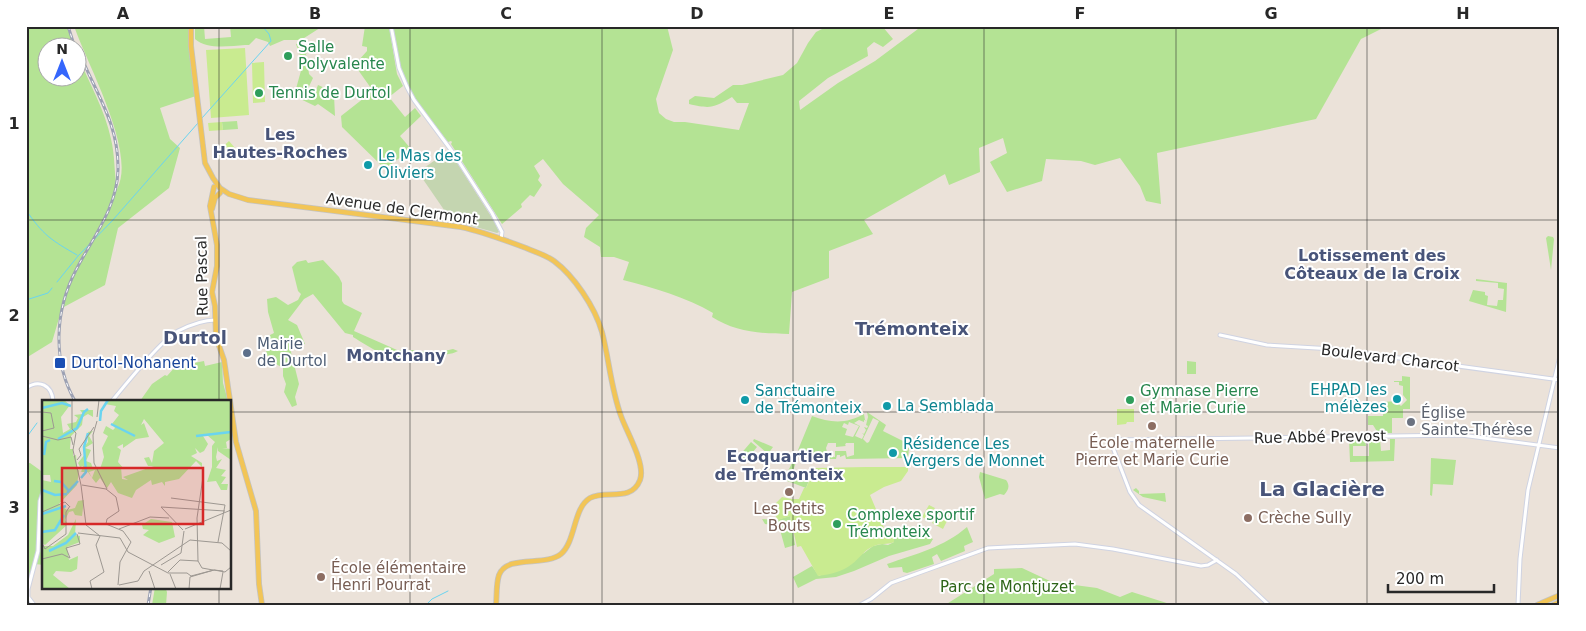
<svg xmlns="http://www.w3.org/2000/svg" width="1586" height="631" viewBox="0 0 1586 631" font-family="'DejaVu Sans',sans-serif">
<rect width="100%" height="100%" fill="#ebe2d9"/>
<path fill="#b4e394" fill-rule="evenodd" d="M 26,26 L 67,26 L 74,47 L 48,48 L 48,78 L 78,78 L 78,56 C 89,83 105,110 111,139 C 115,155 114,172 117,189 C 137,153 87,64 74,26 L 188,26 L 188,40 L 196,96 L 160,108 L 170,139 L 180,148 L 169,188 L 118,228 L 105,285 L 62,308 L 52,342 L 26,358 Z
M 195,26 L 204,26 L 205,39 L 231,37 L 230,26 L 323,26 L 301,40 L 284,40 L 270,46 L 268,42 L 256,38 L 249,45 L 245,45 C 230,46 207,50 195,39 Z
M 365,26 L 389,26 L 397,74 L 403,86 L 389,97 L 405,117 L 415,108 L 421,116 L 400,136 L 411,149 L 385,169 L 342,127 L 341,116 L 373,91 L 356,67 L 358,61 L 367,51 L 367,47 L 362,46 Z
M 393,26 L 667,26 L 673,50 L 656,99 L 659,113 L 666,119 L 674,122 L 685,122 L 739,130 L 749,103 L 737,103 L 732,97 C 713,108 711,109 689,104 L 689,100 L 695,96 L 714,98 L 733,85 L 742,85 L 783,75 L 797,63 L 808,43 L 816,32 L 828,26 L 882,26 L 893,39 L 883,47 L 874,42 L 867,48 L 868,56 L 828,78 L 799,101 L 800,110 L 838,83 L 875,61 L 922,26 L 1387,26 L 1361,39 L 1316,119 L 1157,153 L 1161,204 L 1146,201 L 1140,186 L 1120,158 L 1095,165 L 1081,161 L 1046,159 L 1042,181 L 1007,192 L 990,162 L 1007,153 L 1003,138 L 979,148 L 980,172 L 949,185 L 945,174 L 864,220 L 873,234 L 829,251 L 829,278 L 792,292 L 789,334 C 763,334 735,332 712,317 L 713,313 C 686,297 654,288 623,280 L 629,262 L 614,257 L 601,257 L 600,247 L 584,237 L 586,228 L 599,215 L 563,184 L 543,159 L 534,166 L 540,176 L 538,180 L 542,185 L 534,197 L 530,195 L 521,204 L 522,207 L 502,224 L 451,144 L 452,142 L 451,141 L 448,142 L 414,98 L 401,69 Z
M 305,42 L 308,51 L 306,54 L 307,61 L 303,64 L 296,44 Z
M 305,65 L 308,66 L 309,74 L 313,78 L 305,95 L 313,98 L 318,85 L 327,89 L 334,95 L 335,116 L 318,104 L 315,106 L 294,96 L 302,67 Z
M 237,121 L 238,129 L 223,130 L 222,122 Z
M 1548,236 L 1553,237 L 1554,239 L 1551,270 L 1546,238 Z
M 306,260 L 308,263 L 323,260 L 339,277 L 342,283 L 342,301 L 344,304 L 362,313 L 354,331 L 397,350 L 413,350 L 436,353 L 453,349 L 458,351 C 451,355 444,354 436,355 C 429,357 423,360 417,360 C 392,363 373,349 353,337 L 353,335 L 345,333 L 313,294 L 304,299 L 288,320 L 297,325 L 305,344 L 290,348 L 299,384 L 295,397 L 297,405 L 292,407 L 284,392 L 286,384 L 283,376 L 283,368 L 269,360 L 266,352 L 270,344 L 268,336 L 274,333 L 268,312 L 267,299 L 276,297 L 288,305 L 298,300 L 301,294 L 298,291 L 292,267 L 297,262 Z
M 1476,279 L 1507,283 L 1506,312 L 1469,301 L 1473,290 L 1485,292 L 1485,295 L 1488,296 L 1487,305 L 1497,306 L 1498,300 L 1503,300 L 1504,289 L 1498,288 L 1498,283 L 1476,281 Z
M 204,361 L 205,366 L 222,362 L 223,383 L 228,401 L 140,401 L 152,384 L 165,375 L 167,376 L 175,367 L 181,369 L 189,364 Z
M 1187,361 L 1196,362 L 1196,374 L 1187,374 Z
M 1402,376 L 1410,377 L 1410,409 L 1403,409 L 1403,418 L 1392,418 L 1392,433 L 1378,433 L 1373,425 L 1368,425 L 1368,416 L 1383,416 L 1384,402 L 1396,401 L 1401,406 L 1407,400 L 1403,395 L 1403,386 L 1399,385 L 1399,382 L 1394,382 L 1394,381 L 1402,381 Z
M 867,412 L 886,425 L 883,431 L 903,441 L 907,445 L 904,446 L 909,448 L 908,458 L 846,459 L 845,455 L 840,457 L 840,455 L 837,455 L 836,459 C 823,459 809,459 798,450 L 812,416 C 830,423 847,424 864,414 L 865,420 L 867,421 L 868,417 ZM 873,418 L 879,421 L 869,442 L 867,443 L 863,439 ZM 859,420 L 864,422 L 864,420 L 867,421 L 866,425 L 868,426 L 867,428 L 864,427 L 866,430 L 864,434 L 862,433 L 864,435 L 862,439 L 855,436 L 860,426 L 854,423 ZM 849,422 L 859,426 L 853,437 L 845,435 L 847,429 L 842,427 L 844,423 L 848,425 ZM 828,443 L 836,443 L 836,447 L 846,446 L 845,445 L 846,443 L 854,443 L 854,455 L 847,457 L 846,451 L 835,451 L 835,457 L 828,456 L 826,448 Z
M 754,439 L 773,447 L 768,454 L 753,441 Z
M 1349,439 L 1365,439 L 1366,446 L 1353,446 L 1353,456 L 1369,456 L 1369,439 L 1380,439 L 1381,451 L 1390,450 L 1390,439 L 1395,439 L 1394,461 L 1350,462 Z
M 751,442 L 757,447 L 747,459 L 739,456 Z
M 1431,458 L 1456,460 L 1453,485 L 1433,484 L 1432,496 L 1430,495 Z
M 793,461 L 796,462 L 793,471 L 796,471 L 810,478 L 806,488 L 782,479 L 786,471 L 788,471 Z
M 26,463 L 30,463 L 44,473 L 44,565 L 35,564 L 27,583 L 26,597 Z
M 980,472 L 1006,480 C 1010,485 1009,490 1004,495 L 1000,494 L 985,499 L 979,477 Z
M 1136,488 L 1139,491 L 1139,494 L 1165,493 L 1166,502 L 1143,497 L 1133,490 Z
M 790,516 L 795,545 L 785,548 L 779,526 L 765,524 L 762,519 L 776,520 Z
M 911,526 L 933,539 L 930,544 L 889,556 L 854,571 L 836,577 L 816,579 L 798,588 L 793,577 L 812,566 L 819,576 L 864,553 L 873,546 L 882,544 L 888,545 L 894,542 L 894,534 L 903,533 Z
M 967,527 L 973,542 L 964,546 L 965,551 L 941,561 L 937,554 L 932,557 L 934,564 L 907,573 L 903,572 L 902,567 L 889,568 L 887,564 C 916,554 944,547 967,527 Z
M 1022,568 L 1052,582 L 1097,588 L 1120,597 L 1132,592 L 1173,605 L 945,605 L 994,574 L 994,569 Z
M 155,587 L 165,587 L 167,592 L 166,605 L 152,605 Z"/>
<path fill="#c4d5b0" d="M 444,154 L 452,155 L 494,221 L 499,232 L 497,233 L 451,220 L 418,172 Z"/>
<path fill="#c9eb90" d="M 245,48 L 249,115 L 211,118 L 206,50 Z
M 264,62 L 265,102 L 253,103 L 252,63 Z
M 222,122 L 223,130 L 209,131 L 208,123 Z
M 229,141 L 235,148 L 223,160 L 216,153 Z
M 1117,409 L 1134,409 L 1134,422 L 1127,422 L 1126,424 L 1117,425 Z
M 866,467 L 908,467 L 908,471 L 901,481 L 884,487 L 870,495 L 884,528 L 889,534 L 894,534 L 894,542 C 887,545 881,543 874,546 C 865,549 860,558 852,564 C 842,572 831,574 818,576 L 801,546 L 797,547 L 790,516 L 778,520 L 771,508 L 782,497 L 791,499 L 799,499 L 804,488 L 806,488 L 815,468 Z
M 929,505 L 935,508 L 928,520 L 922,517 Z
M 939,509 L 950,515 L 943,529 L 932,523 Z"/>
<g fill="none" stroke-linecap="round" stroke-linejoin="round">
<path stroke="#6ad4f0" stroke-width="1" d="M 202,118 L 271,41 L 269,34 L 262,26
M 26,210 C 43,235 51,240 77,255
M 57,282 L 78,256 L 112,221 L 198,123
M 26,300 L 48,293 L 52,288
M 26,438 L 37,423
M 426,605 L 432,599 L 448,591"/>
<g stroke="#cfd3e2" stroke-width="5">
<path id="minor" d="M 391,26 L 399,68 L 407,87 L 414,100 L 454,154 L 492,213 L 502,232 L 501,239
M 1220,335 L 1267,345 L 1333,349 L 1560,380
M 26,388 C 39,379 52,385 53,401
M 112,401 C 125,385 162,339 178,331 C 188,326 204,320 215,320
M 34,605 L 28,597 L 28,589 L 38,551 L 40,501 L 44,489
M 860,605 L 871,599 L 891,583 L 988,548 L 1075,544 L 1113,549 L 1201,566 L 1208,565 L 1217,560
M 1269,605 L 1236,574 L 1139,505 L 1130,492 L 1110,440 L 1461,435 L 1560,448
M 1518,605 L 1520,559 L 1528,490 L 1560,356"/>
</g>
<g stroke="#c3c3c3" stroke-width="6">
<path id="major" d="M 191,26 L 191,46 L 205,163 L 213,178 L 220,188 L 229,194 L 248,200 L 461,227 C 484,232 505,240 526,248 C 535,252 546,255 554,261 C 574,276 595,307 602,332 C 609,359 611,389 621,416 C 627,433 646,464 640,480 C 631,503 606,489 590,498 C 573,508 576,541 561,554 C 545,567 507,554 499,575 C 496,584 497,595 496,605
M 214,187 L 210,206 L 217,245 L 217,266 L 212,292 L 215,306 L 216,337 L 224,360 L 236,442 L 256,511 L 259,584 L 262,605
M 212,209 L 215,198 L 220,193
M 1537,605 L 1560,595
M 1553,605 L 1560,602"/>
</g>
<use href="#minor" stroke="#fff" stroke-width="3"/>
<use href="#major" stroke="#f2c557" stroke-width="4.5"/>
<g stroke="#9ca1b3" stroke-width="3">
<path id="rail" d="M 68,26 L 75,48
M 75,401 C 52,361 55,310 76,270 C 93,237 117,208 118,170 C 119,122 94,91 78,49
M 148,605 L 151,587"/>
</g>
<use href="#rail" stroke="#fff" stroke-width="1" stroke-dasharray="4" stroke-linecap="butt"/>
</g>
<path fill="none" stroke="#282828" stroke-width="1" stroke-opacity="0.55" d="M 219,26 L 219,401M 410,26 L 410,605M 602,26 L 602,605M 793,26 L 793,605M 984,26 L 984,605M 1176,26 L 1176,605M 1367,26 L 1367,605M 26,220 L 1560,220M 26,412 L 44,412M 230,412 L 1560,412M 219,587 L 219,605"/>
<g fill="#2e9e5b" stroke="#fff" stroke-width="2">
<circle cx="288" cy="56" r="5"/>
<circle cx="259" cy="93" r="5"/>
<circle cx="1130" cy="400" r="5"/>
<circle cx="837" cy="524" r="5"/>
</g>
<g fill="#0f9aa8" stroke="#fff" stroke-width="2">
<circle cx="368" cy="165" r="5"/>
<circle cx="1397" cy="399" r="5"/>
<circle cx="745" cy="400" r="5"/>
<circle cx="887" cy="406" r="5"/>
<circle cx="893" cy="453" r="5"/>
</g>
<circle fill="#5c6f8a" stroke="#fff" stroke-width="2" cx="247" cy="353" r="5"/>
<rect fill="#1a4fb4" stroke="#fff" stroke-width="2" x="54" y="357" width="12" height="12" rx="2.5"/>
<circle fill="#6b7280" stroke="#fff" stroke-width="2" cx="1411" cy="422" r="5"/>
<g fill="#8d6e63" stroke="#fff" stroke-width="2">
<circle cx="1152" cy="426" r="5"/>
<circle cx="789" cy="492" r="5"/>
<circle cx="1248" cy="518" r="5"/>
<circle cx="321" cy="577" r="5"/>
</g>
<g text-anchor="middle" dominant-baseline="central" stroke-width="4" stroke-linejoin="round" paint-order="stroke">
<g font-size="15" fill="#27864d" stroke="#fff" text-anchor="start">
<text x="298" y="47">Salle<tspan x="298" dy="17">Polyvalente</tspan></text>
<text x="269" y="93">Tennis de Durtol</text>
<text x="1140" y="391">Gymnase Pierre<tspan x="1140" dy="17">et Marie Curie</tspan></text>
<text x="847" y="515">Complexe sportif<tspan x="847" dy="17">Trémonteix</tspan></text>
</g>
<g font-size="15" fill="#0d838f" stroke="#fff" text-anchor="start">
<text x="378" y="156">Le Mas des<tspan x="378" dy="17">Oliviers</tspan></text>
<text x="1387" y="390" text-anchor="end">EHPAD les<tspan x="1387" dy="17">mélèzes</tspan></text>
<text x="755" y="391">Sanctuaire<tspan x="755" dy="17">de Trémonteix</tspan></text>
<text x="897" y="406">La Semblada</text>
<text x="903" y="444">Résidence Les<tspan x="903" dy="17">Vergers de Monnet</tspan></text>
</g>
<g font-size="15" fill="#282828" stroke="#fff">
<text transform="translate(402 209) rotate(8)">Avenue de Clermont</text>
<text transform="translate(202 276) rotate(-91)">Rue Pascal</text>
<text transform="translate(1390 358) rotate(7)">Boulevard Charcot</text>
<text transform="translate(1320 437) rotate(-1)">Rue Abbé Prevost</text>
</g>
<g font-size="15" fill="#4e5e75" stroke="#fff" text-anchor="start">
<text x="257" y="344">Mairie<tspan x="257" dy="17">de Durtol</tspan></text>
</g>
<g font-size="15" fill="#164399" stroke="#fff" text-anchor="start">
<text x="71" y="363">Durtol-Nohanent</text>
</g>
<g font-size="15" fill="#5b616d" stroke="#fff" text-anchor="start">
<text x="1421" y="413">Église<tspan x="1421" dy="17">Sainte-Thérèse</tspan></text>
</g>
<g font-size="15" fill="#785e54" stroke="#fff">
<text x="1152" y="443">École maternelle<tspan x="1152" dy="17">Pierre et Marie Curie</tspan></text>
<text x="789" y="509">Les Petits<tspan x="789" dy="17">Bouts</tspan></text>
<text x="1258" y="518" text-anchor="start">Crèche Sully</text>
<text x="331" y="568" text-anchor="start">École élémentaire<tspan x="331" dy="17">Henri Pourrat</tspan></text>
</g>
<g font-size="15" fill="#2d6518" stroke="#fff">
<text x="1007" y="587">Parc de Montjuzet</text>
</g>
<g font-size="16" font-weight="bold" fill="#485479" stroke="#fff">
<text x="280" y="134">Les<tspan x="280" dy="18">Hautes-Roches</tspan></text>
<text x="1372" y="255">Lotissement des<tspan x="1372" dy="18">Côteaux de la Croix</tspan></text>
<text x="396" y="355">Montchany</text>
<text x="779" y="456">Ecoquartier<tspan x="779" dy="18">de Trémonteix</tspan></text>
</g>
<g font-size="18" font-weight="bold" fill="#485479" stroke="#fff">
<text x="912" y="328">Trémonteix</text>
<text x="195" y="337">Durtol</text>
</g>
<g font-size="20" font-weight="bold" fill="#485479" stroke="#fff">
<text x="1322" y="489">La Glacière</text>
</g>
</g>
<g transform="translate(42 400)">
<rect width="189" height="189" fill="#ebe2d9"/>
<path d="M 0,0 L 22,0 L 28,5 L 19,17 L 21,33 L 28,29 L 25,24 L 34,22 L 36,18 L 32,15 L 41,14 L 38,10 L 51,10 L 51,17 L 46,14 L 41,17 L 40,25 L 29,36 L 28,49 L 31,49 L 31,56 L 34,55 L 35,69 L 39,72 L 41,66 L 38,67 L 36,63 L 43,54 L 42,47 L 46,42 L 46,32 L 51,31 L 47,36 L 51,43 L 43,48 L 49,50 L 44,61 L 49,63 L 51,69 L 58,69 L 62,57 L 60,48 L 66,36 L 61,33 L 64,26 L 71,30 L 73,28 L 70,24 L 77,15 L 72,11 L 74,6 L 63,4 L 65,0 L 189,0 L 189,39 L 184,42 L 185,48 L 180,48 L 189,49 L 189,60 L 176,51 L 176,47 L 174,57 L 175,61 L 180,59 L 174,68 L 184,70 L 179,76 L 184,77 L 179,84 L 186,84 L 185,90 L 179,90 L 174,81 L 165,82 L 170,67 L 170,46 L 173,42 L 165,35 L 161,36 L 166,44 L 162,51 L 158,53 L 153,48 L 155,53 L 149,56 L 160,63 L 160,67 L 154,61 L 137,79 L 123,82 L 123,86 L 120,82 L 110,85 L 109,80 L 94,90 L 90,98 L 76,93 L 69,82 L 65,88 L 58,78 L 54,83 L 50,78 L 53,70 L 47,72 L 50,78 L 46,72 L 40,72 L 37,71 L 35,85 L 17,104 L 25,110 L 33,108 L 36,101 L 42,100 L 40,116 L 33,115 L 31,111 L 27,112 L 23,120 L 26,124 L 3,145 L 0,143 L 0,80 L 9,82 L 8,75 L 0,75 ZM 102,19 L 122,43 L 112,51 L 110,63 L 107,57 L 102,58 L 106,66 L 112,66 L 81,77 L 86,80 L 80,79 L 79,67 L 82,69 L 76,62 L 79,50 L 75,47 L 81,44 L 81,48 L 94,39 L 107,37 L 102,23 L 99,25 ZM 34,119 L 33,135 L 38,136 L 38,142 L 25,147 L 27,160 L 36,156 L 35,169 L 29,172 L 14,171 L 11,175 L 28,189 L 0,189 L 0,146 L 11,146 L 26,135 ZM 109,119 L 130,122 L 133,137 L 117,143 L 101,135 L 107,130 L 101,129 L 100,125 Z" fill="#b4e394" fill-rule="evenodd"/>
<path fill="none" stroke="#6ad4f0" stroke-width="2.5" d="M 0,8 L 20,3 L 29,6M 58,21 L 59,11 L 66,0M 69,24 L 93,36M 154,36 L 189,32M 16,39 L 35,28 L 42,12 L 46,9M 2,55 L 4,42 L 8,40M 39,78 L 44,72 L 42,47 L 46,33M 12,81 L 19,82 L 27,91M 0,90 L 13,95 L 25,94M 25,93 L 36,81M 0,114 L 24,106M 0,132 L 13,130 L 22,115M 7,151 L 24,143 L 34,133"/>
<path fill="none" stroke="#9d9892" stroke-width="1" d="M 30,0 L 30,29 L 34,33 L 31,50 L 39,85M 0,12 L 9,13 L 12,28 L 0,31M 55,17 L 57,0M 55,21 L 51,35 L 52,63 L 65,89M 0,36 L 16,40 L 29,37 L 31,45M 35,60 L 39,55 L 37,49 L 52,27M 161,77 L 155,118 L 156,161 L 160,168 L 171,170M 39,85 L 44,125 L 58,136M 40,85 L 64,89 L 74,97 L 77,111 L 65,119 L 64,124 L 81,131 L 89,142 L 78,162 L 76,185M 129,98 L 183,105 L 176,142M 0,112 L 23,102 L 28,107M 77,129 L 108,117 L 127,118M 143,129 L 189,110M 141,130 L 119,107 L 183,111M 36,133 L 78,138 L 86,152 L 126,173 L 145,173 L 149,176 L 172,170 L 181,171M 0,143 L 3,149 L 24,134 L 24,112 L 28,106M 0,159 L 20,154 L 28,158 L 24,148 L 38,144 L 35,134M 119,165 L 139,153 L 142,131M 107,171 L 113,189M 126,172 L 138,160 L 156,161M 128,174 L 134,189M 77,185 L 96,181 L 102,171 L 148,140 L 180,143 L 189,151M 50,189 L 48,181 L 62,172 L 54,145 L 58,136M 147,189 L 148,177 L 172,170 L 183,172 L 189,167M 178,189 L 181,172"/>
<path fill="#d62828" fill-opacity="0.15" stroke="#d62828" stroke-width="2.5" d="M 20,68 L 161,68 L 161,124 L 20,124 Z"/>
<rect width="189" height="189" fill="none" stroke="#282828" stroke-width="2.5"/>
</g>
<rect width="1586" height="631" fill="none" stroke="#ffffff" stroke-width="55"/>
<g transform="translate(62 62)"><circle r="24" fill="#ffffff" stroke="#a9a9a9"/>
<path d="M0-4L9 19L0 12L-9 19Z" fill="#3566fc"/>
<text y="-8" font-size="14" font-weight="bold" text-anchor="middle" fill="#282828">N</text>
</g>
<path d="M1388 584v8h106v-8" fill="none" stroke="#282828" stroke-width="2.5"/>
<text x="1396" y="584" font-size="15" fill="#282828" stroke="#ffffff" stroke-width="4" paint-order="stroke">200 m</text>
<rect x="28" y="28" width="1530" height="576" fill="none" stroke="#282828" stroke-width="2"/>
<g font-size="16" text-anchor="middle" font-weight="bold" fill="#282828">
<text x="123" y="19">A</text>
<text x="315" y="19">B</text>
<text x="506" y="19">C</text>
<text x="697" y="19">D</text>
<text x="889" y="19">E</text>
<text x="1080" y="19">F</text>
<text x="1271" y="19">G</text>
<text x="1463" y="19">H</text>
<text x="14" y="129">1</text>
<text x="14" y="321">2</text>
<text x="14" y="513">3</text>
</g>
</svg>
